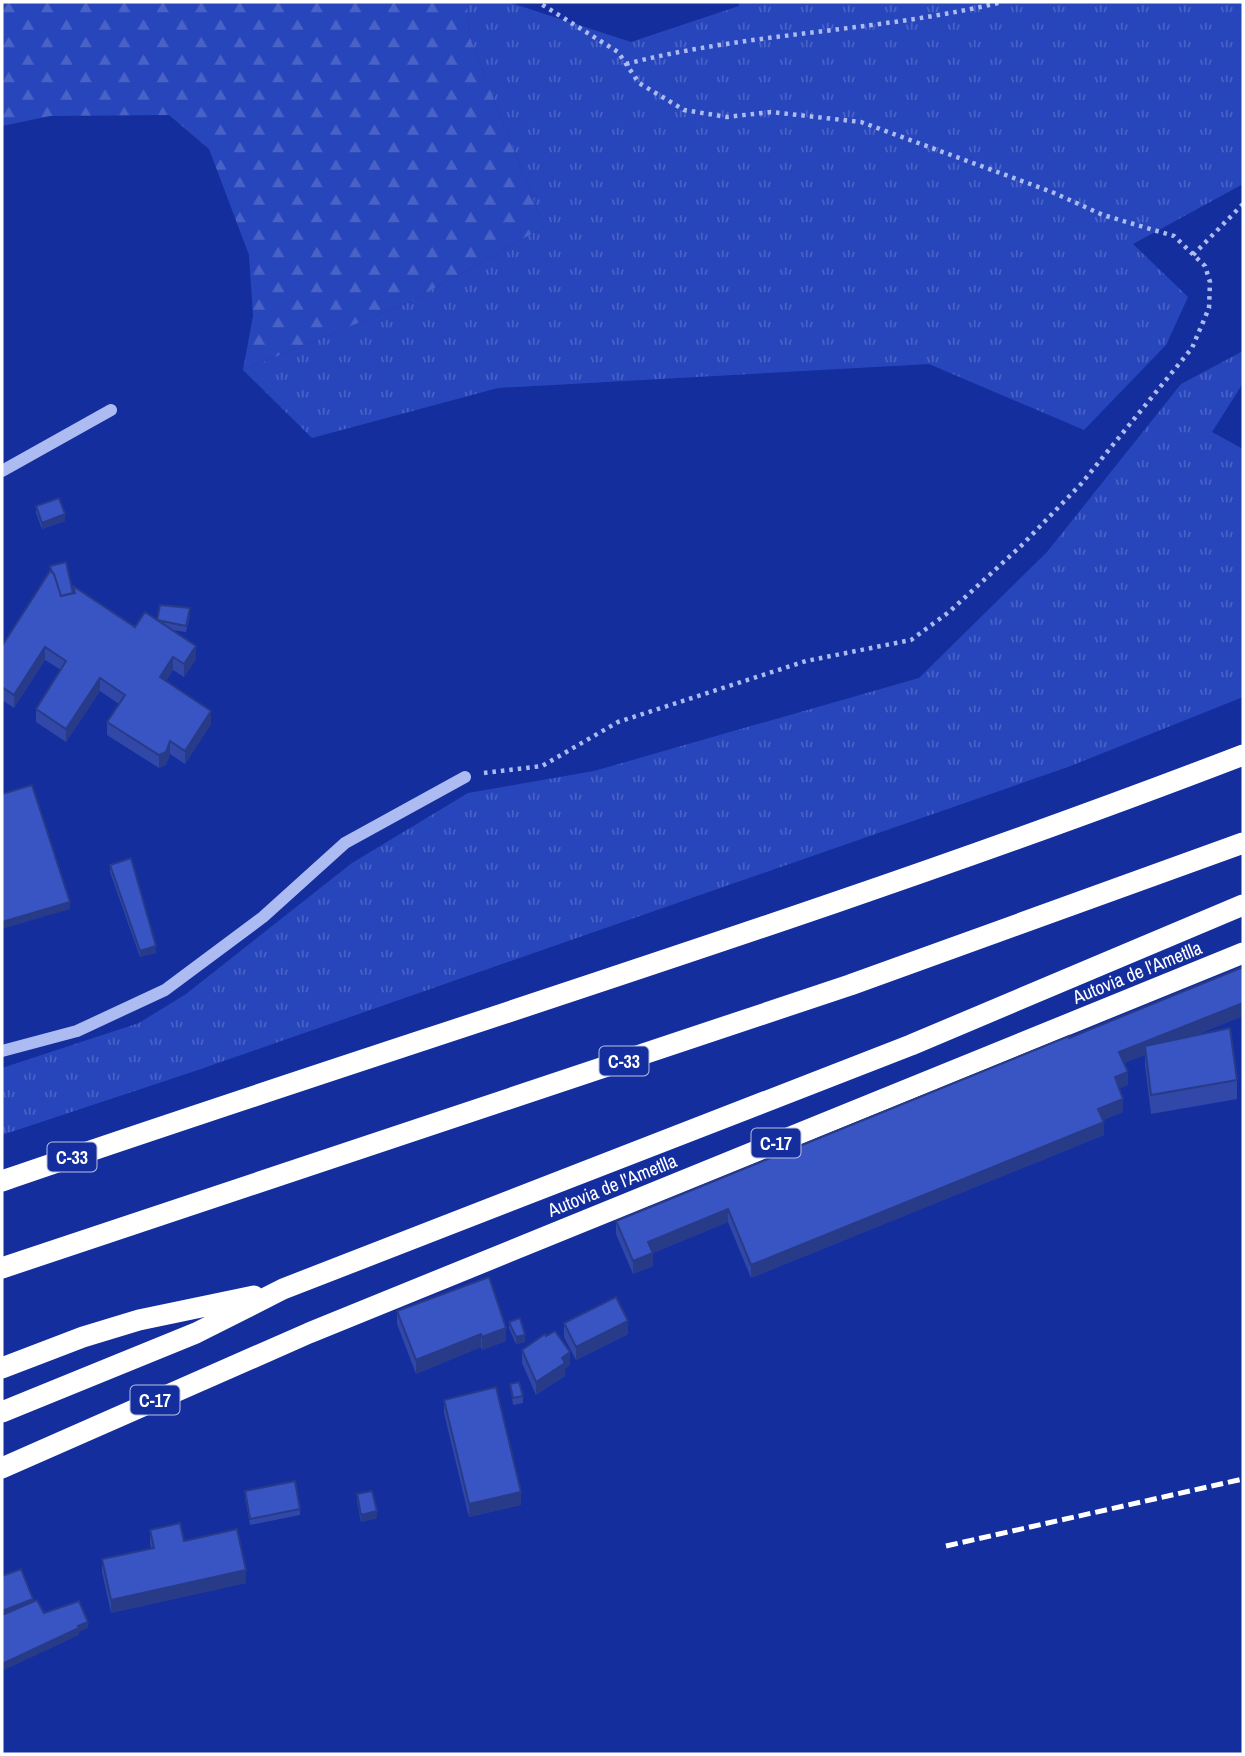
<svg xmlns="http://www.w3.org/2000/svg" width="1245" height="1756" viewBox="0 0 1245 1756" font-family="'Archivo Narrow',sans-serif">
<defs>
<pattern id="grass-tufts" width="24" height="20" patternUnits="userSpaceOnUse" patternTransform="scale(1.75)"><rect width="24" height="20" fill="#2846bc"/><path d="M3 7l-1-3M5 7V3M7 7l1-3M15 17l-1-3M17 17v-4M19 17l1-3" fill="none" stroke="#4862c6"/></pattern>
<pattern id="forest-firs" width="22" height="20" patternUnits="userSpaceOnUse" patternTransform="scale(1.75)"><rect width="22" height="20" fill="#2846bc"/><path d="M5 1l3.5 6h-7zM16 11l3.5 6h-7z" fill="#4862c6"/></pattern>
</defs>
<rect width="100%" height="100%" fill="#152e9e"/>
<path fill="url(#grass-tufts)" d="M 467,2 L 508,2 L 631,42 L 739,6 L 739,2 L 1243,2 L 1243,184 L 1133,244 L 1188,297 L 1166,345 L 1084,430 L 929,364 L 498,388 L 312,438 L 243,370 L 410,302 L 544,227 L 469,35 Z
M 1243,351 L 1243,383 L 1212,432 L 1243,449 L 1243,697 L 1068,767 L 195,1071 L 2,1135 L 2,1068 L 139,1023 L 186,994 L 352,863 L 468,793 L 594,771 L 919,678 L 1047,552 L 1181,384 Z"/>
<path fill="url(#forest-firs)" d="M 2,2 L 467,2 L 469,35 L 544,227 L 410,302 L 243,370 L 253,316 L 249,255 L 209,149 L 169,115 L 50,116 L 2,126 Z"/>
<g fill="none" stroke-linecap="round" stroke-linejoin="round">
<path stroke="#adbbf3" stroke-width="4.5" stroke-dasharray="3.5 5" stroke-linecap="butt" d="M 626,64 C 749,32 879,32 1002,2
M 1193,255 L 1243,204
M 484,773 L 542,766 L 618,722 L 806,661 L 911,640 L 949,612 L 1021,546 L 1081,484 L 1192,348 L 1209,308 L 1210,282 L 1205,266 L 1174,236 L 1103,215 L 1052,192 L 861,122 L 771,112 L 727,117 L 684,110 L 639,83 L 618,52 L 538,2"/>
<path stroke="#adbbf3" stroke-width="12" d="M 2,471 L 111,410
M 2,1051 L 77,1031 L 165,990 L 263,917 L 345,843 L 465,777"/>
<path stroke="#fff" stroke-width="21" d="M 2,1181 C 415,1039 835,912 1243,755
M 2,1268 L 850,985 L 1243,843
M 2,1368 L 83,1337 L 139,1320 L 254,1296
M 2,1412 L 196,1333 L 283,1289 L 911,1045 L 1243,905
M 2,1468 L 309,1333 L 1243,953"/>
<path stroke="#fff" stroke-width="5" stroke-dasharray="12 5" stroke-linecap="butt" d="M 946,1546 L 1243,1479"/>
</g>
<path fill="#3148a8" d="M 36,506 L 65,521 L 42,529 L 36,513 Z
M 50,566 L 73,591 L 73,586 L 135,627 L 157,620 L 190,615 L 186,632 L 171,630 L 196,659 L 184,677 L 173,670 L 166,681 L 211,724 L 185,764 L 170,754 L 166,765 L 159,768 L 107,735 L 107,722 L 119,704 L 100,691 L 66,742 L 36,722 L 36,709 L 61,670 L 45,660 L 14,708 L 2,700 L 2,646 L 50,572 Z
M 110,865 L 156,953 L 140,957 L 110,872 Z
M 1243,967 L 1243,1016 L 1193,1036 L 1237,1080 L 1237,1099 L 1151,1114 L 1145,1065 L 1145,1055 L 1124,1063 L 1128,1085 L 1119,1088 L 1123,1112 L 1103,1120 L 1104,1135 L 751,1278 L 728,1222 L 653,1253 L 653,1266 L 633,1274 L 616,1234 L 616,1221 Z
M 397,1311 L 506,1341 L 482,1350 L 481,1347 L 416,1374 L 397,1324 Z
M 509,1322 L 525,1342 L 516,1344 L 509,1328 Z
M 564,1323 L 628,1334 L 576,1360 L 564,1337 Z
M 522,1350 L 570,1365 L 565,1369 L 565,1376 L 536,1395 L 522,1363 Z
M 510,1384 L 523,1396 L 523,1403 L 513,1405 Z
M 444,1400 L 521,1505 L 469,1517 L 444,1413 Z
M 245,1491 L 300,1509 L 300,1515 L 250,1525 L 245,1498 Z
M 357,1494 L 377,1518 L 361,1522 L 357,1501 Z
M 150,1530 L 184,1541 L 246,1583 L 111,1613 L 102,1572 L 102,1559 L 151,1548 L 150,1543 Z"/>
<path fill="#283b88" d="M 65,514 L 65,521 L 42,529 L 42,523 Z
M 196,646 L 196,659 L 184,677 L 184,664 Z
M 45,647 L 45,660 L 14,708 L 14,695 Z
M 173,657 L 173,670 L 160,690 L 160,677 Z
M 100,678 L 100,691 L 66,742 L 66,729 Z
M 211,711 L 211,724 L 185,764 L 185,751 Z
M 170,741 L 170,754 L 166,765 L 159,768 L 159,755 Z
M 70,902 L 70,909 L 2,929 L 2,922 Z
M 156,946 L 156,953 L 140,957 L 140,951 Z
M 1243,1003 L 1243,1016 L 1146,1054 L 1145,1046 L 1145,1055 L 1119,1065 L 1119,1052 Z
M 1128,1072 L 1128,1085 L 1115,1090 L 1115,1077 Z
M 1123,1099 L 1123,1112 L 1098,1122 L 1098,1109 Z
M 1104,1122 L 1104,1135 L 751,1278 L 751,1265 Z
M 728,1209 L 728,1222 L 653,1253 L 653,1266 L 633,1274 L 633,1261 L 648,1242 Z
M 628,1321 L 628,1334 L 576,1360 L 576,1347 Z
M 506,1328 L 506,1341 L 482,1350 L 482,1337 Z
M 481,1334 L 481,1347 L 416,1374 L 416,1360 Z
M 525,1335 L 525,1342 L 516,1344 L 516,1337 Z
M 570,1352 L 570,1365 L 565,1369 L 565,1376 L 536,1395 L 536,1382 Z
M 521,1492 L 521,1505 L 469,1517 L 469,1504 Z
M 377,1511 L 377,1518 L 361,1522 L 361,1515 Z
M 246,1570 L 246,1583 L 111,1613 L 111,1600 Z
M 33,1599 L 33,1605 L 2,1618 L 2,1611 Z
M 88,1622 L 88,1628 L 79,1632 L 79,1635 L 2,1671 L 2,1664 Z"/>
<path fill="#3954c3" stroke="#283b88" stroke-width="2" d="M 59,498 L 65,514 L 42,523 L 36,506 Z
M 66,562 L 73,593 L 61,596 L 54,574 L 52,572 L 50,566 Z
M 50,571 L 54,574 L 61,596 L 75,593 L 73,586 L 135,627 L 145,612 L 196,646 L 184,664 L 173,657 L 160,677 L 211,711 L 185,751 L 170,741 L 166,752 L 159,755 L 107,722 L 125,695 L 100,678 L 66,729 L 36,709 L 66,661 L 45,647 L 14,695 L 2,687 L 2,646 Z
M 160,605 L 190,608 L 186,626 L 157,620 Z
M 32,785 L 70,902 L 2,922 L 2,794 Z
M 131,858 L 156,946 L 140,951 L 110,865 Z
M 1243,967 L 1243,1003 L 1119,1052 L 1128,1072 L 1115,1077 L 1123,1099 L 1098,1109 L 1104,1122 L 751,1265 L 728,1209 L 648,1242 L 653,1253 L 633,1261 L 616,1221 L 1069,1036 L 1069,1038 Z
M 1230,1028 L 1237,1080 L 1151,1095 L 1145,1046 Z
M 489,1277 L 506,1328 L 482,1337 L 481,1334 L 416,1360 L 397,1311 Z
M 616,1297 L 628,1321 L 576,1347 L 564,1323 Z
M 520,1318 L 525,1335 L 516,1337 L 509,1322 Z
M 555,1331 L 570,1352 L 562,1358 L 565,1363 L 536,1382 L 522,1350 L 545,1334 L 546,1336 Z
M 519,1382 L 523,1396 L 513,1398 L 510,1384 Z
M 496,1387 L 521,1492 L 469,1504 L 444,1400 Z
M 295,1481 L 300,1509 L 250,1519 L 245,1491 Z
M 372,1491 L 377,1511 L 361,1515 L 357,1494 Z
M 180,1523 L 184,1541 L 237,1529 L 246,1570 L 111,1600 L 102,1559 L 154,1548 L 150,1530 Z
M 21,1569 L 33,1599 L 2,1611 L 2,1576 Z
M 37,1600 L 44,1613 L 79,1601 L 88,1622 L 78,1626 L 79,1628 L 2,1664 L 2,1615 Z"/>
<g text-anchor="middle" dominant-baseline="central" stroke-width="5" stroke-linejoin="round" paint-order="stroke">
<g fill="#152e9e" stroke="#b9c0e2" stroke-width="2">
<rect x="599.5" y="1046.5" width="49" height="29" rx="5"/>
<rect x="751.5" y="1128.5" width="49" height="29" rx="5"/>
<rect x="47.5" y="1142.5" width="49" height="29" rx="5"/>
<rect x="130.5" y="1385.5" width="49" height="29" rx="5"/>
</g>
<g font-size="18" font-weight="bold" fill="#fff">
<text x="624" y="1061">C-33</text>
<text x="776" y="1143">C-17</text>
<text x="72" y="1157">C-33</text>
<text x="155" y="1400">C-17</text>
</g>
<g font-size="19" fill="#fff" stroke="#152e9e">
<text transform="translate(1137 972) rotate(-22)">Autovia de l'Ametlla</text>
<text transform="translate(612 1185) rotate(-22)">Autovia de l'Ametlla</text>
</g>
</g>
<rect width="1245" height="1756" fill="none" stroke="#ffffff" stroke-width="7"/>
</svg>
